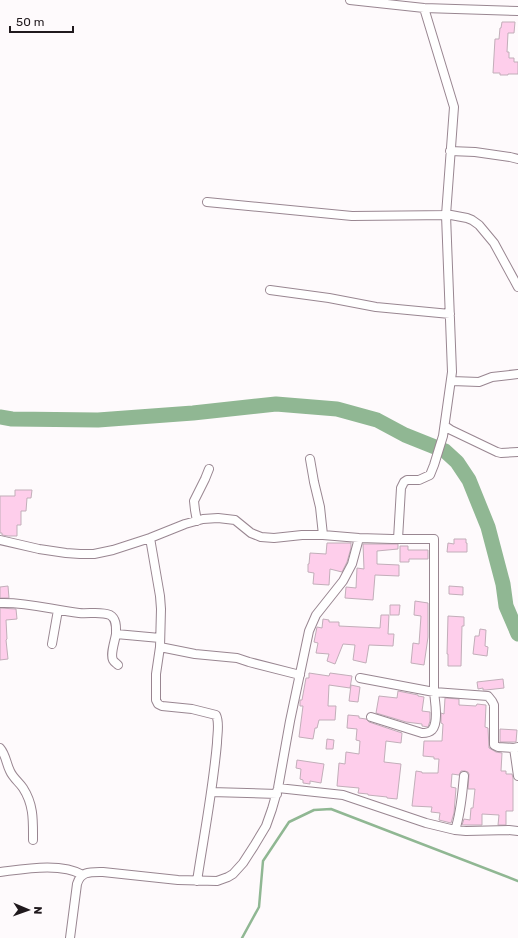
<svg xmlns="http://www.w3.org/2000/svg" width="518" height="938" viewBox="0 0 518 938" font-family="Rubik,sans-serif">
<rect width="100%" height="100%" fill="#fefafc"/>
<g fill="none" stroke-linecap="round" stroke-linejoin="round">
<path stroke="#90b793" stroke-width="2.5" d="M 242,938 L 259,907 L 263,861 L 289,822 L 314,810 L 331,809 L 518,881"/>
<path stroke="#90b793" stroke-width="15" d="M 0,417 L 12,419 L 98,420 L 193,413 L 276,404 L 337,409 L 377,420 L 405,435 L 445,451 L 457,462 L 469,480 L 488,527 L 503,584 L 506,606 L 518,634"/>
</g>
<path fill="#feceeb" stroke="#c2aeb9" d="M 502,22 L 515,22 L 514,33 L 508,33 L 507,52 L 509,52 L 509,58 L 514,58 L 514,62 L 518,62 L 518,74 L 508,74 L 508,75 L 500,75 L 500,73 L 493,73 L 495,39 L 499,39 L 500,28 L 501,28 Z
M 15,490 L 32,490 L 31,498 L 27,498 L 26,511 L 21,511 L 21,525 L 17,525 L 17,536 L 8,536 L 2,535 L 2,533 L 0,533 L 0,496 L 15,496 Z
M 454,539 L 466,539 L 466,543 L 467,543 L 467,552 L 447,552 L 448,543 L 454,544 Z
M 327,543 L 351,543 L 351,548 L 347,562 L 342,572 L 330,569 L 329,585 L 313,584 L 314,573 L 308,572 L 308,564 L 309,564 L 310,553 L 326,554 Z
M 363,544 L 398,544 L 398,549 L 377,551 L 377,564 L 399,565 L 399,576 L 375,575 L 373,600 L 345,598 L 346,587 L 356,588 L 357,568 L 364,569 Z
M 400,546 L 408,546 L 408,550 L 428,550 L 428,559 L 409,559 L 409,562 L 400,562 Z
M 8,586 L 9,598 L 0,598 L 0,587 Z
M 449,586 L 463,587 L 463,595 L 449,594 Z
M 415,601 L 428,603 L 428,637 L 424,665 L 411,663 L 413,643 L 419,644 L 421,616 L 414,615 Z
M 390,605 L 400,605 L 399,615 L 390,615 Z
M 0,608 L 16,609 L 17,619 L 6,620 L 7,639 L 6,640 L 8,659 L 0,660 Z
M 381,615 L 389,615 L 388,634 L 394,634 L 393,646 L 369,645 L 366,663 L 353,660 L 355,645 L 343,644 L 335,664 L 327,661 L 329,654 L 316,653 L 318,643 L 314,642 L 317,627 L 322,628 L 323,619 L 329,620 L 329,622 L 339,622 L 339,626 L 380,628 Z
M 448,616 L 464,617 L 464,626 L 462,626 L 461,666 L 448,666 L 448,654 L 447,654 Z
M 480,629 L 486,630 L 485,646 L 488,647 L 487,656 L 473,654 L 475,636 L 479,636 Z
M 309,673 L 329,676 L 330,673 L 352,676 L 350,688 L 329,685 L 328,706 L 336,706 L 335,720 L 319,720 L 317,728 L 315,728 L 313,739 L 299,737 L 303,706 L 300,706 L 300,700 L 302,700 L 306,678 L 309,678 Z
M 503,679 L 504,688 L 486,690 L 483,690 L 483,688 L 478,689 L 477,682 Z
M 351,685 L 360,687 L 358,702 L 349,701 Z
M 398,691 L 418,695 L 418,696 L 424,697 L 422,711 L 430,712 L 430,721 L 428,727 L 422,726 L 422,724 L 406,722 L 376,713 L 379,696 L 397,698 Z
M 445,698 L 459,699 L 459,705 L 476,706 L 477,704 L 486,705 L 485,727 L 488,728 L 489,748 L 496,752 L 502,753 L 501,771 L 506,771 L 506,774 L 512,774 L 513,778 L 513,811 L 506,811 L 506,825 L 498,825 L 499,815 L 482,814 L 482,825 L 462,825 L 464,819 L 470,820 L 471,808 L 473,808 L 475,789 L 468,789 L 469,774 L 468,772 L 465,771 L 461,771 L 459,775 L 452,774 L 451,787 L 456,788 L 454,813 L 451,823 L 439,820 L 440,813 L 431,812 L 432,807 L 412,806 L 416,771 L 422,772 L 422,773 L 438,773 L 439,759 L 434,759 L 434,757 L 423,756 L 424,741 L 442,741 L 443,724 L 441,723 L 441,713 L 444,714 Z
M 348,715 L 359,716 L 359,718 L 366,719 L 369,722 L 402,733 L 401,743 L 386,741 L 384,762 L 401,764 L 397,799 L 387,798 L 387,797 L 368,795 L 368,794 L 358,793 L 359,788 L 337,786 L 339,763 L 345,764 L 346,752 L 359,754 L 360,741 L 356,740 L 357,729 L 347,728 Z
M 500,729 L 517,730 L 516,742 L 500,742 Z
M 327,739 L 334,740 L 333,749 L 326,749 Z
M 297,760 L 324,764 L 321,783 L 310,781 L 310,784 L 303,783 L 303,780 L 300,779 L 301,769 L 296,768 Z"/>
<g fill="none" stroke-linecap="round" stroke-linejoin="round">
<g stroke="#998691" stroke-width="10">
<path id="minor" d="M 350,0 L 424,8 L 518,11
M 450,151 L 475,152 L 510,157 L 518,159
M 207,202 L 352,216 L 451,215 L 467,218 L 472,220 L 479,225 L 494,243 L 518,287
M 270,290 L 329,298 L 376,307 L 450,314
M 452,381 L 479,382 L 492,377 L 518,374
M 445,426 L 451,430 L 497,452 L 501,453 L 518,452
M 310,459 L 314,482 L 320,507 L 323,535
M 197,521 L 195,510 L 194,501 L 205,479 L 209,469
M 150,538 L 160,596 L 161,609 L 160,647 L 156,674 L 156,700 L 158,704 L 162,706 L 192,709 L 216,715 C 220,723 217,734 217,743 C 213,789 204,835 197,881
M 398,539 L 401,488 L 404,482 L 407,480 L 419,480 L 430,475 L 434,465 L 443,436 L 452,372 L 446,215 L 454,107 L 424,8
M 0,540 L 39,549 L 66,553 L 80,554 L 94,554 L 113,550 L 150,538 L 185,524 L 203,519 L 218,518 L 235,520 L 251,533 L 261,537 L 274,538 L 302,535 L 323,535 L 359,538 L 392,539 L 434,539 L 434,692 C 435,702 439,722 432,730 C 429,733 425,733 422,733 L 371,717
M 0,603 C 29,602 52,610 79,613 C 89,614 101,611 110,615 C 117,619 116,628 116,634 L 160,638
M 116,634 C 115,641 110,654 113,660 C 114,662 116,663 118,665
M 52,644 L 58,610
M 160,647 L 195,654 L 237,658 L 249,662 L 300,675
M 360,678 L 434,692 L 488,696 L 492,701 L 494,705 L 494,745 L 498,747 L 514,748
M 518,747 L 514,748 L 518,776
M 0,748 C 6,755 6,763 10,771 C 13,778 19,782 23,788 C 34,805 33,821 33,840
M 278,788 L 343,795 L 426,823 L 455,830 L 466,831 L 509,830 L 518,831
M 211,792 L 277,794
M 455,830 C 461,813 462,795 464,776
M 0,872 C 24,869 61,862 83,875
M 70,938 L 77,884 C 81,871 90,872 103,872 L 178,880 L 217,881 L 228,877 L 233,874 L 243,863 L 254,846 L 266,826 L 272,809 L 278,788 L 290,721 L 309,631 L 316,615 L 343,581 L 352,564 L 359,538"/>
</g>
<use href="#minor" stroke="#fff" stroke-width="8"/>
</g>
<g transform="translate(28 910) rotate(92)" stroke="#fefafc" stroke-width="3" paint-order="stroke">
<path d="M0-3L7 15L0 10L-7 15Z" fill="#20191d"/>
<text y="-6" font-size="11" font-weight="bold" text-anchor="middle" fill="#20191d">N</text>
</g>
<path d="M10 26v6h63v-6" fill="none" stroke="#20191d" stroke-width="2"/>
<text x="16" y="26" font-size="12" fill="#20191d" stroke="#fefafc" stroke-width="3" paint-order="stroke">50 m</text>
</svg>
